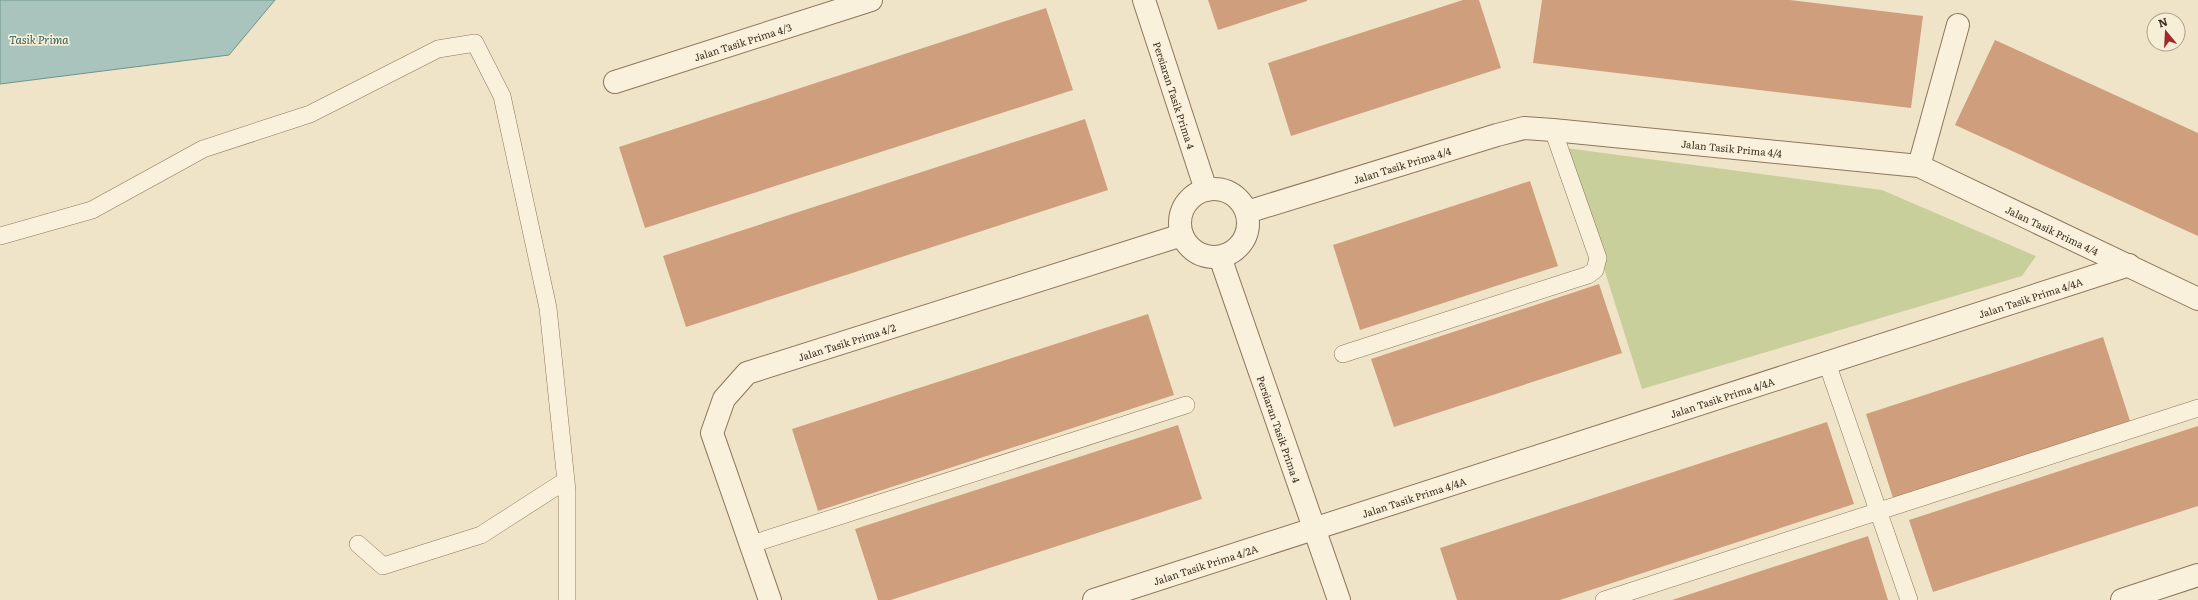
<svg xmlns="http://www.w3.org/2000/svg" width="2198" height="600" viewBox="0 0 2198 600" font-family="Literata,serif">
<rect width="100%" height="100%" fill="#f0e4c8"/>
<path fill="#c9cf9b" d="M 1566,148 L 1882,190 L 2036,256 L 2022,276 L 1642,389 Z"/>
<path fill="#a9c4bc" stroke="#6f938a" d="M 0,0 L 275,0 L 229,55 L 0,84 Z"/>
<path fill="#cf9f7d" d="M 1208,0 L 1307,0 L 1307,1 L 1218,30 Z
M 1463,0 L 1479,0 L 1501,68 L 1291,136 L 1268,63 Z
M 1542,0 L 1790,0 L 1923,16 L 1911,108 L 1533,63 Z
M 1046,8 L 1073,90 L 645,228 L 619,147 Z
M 1995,40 L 2198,133 L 2198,236 L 1955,125 Z
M 1085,119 L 1108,190 L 686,327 L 663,256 Z
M 1530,181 L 1558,266 L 1360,330 L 1333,245 Z
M 1599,284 L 1622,353 L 1394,427 L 1371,359 Z
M 1148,314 L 1174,395 L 818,511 L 792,429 Z
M 2103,337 L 2130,421 L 1893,498 L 1866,414 Z
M 1827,422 L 1854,504 L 1560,600 L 1457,600 L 1440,548 Z
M 1178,425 L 1202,499 L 891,600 L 878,600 L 855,529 Z
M 2198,426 L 2198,506 L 1933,592 L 1909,520 Z
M 1868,536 L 1888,600 L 1672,600 Z"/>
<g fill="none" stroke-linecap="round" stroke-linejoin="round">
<g stroke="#8d765c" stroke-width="18">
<path id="lane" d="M 0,236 L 92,210 L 203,149 L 310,114 L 438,49 L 475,43 L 502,96 L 548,308 L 567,491 L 567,600
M 1343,354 L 1588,275 L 1595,270 L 1598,258 L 1553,130
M 1827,363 L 1909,600
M 358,544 L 383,566 L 481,535 L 565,481
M 752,544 L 1186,405
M 1604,600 L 2198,408"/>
</g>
<g stroke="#8d765c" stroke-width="24">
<g id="street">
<path id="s1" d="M 1144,0 L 1206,190"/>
<path id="s2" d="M 615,82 L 871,0"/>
<path d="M 1919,166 L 1958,25"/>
<circle cx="1214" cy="223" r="34"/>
<path id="s3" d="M 1247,212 L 1497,135 L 1524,128 L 1553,130 L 1919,166 L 2198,299"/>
<path id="s4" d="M 1220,257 L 1339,600"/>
<path id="s5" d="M 770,600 L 712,433 L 724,399 L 747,373 L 1182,235"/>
<path id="s6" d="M 1094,600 L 2129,265"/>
<path d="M 2122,600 L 2198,575"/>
</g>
</g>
<use href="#lane" stroke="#faf1dc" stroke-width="17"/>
<use href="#street" stroke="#faf1dc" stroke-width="22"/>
</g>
<g text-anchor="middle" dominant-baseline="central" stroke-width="3.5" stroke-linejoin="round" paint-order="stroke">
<g font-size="10" fill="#3d2e20" stroke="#f7eed8">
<text stroke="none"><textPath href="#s2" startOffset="134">Jalan Tasik Prima 4/3</textPath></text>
<text stroke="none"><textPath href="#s1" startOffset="100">Persiaran Tasik Prima 4</textPath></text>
<text stroke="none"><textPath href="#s3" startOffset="498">Jalan Tasik Prima 4/4</textPath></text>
<text stroke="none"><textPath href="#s3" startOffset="162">Jalan Tasik Prima 4/4</textPath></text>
<text stroke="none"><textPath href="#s3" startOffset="834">Jalan Tasik Prima 4/4</textPath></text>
<text stroke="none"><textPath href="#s6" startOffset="984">Jalan Tasik Prima 4/4A</textPath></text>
<text stroke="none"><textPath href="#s5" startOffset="352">Jalan Tasik Prima 4/2</textPath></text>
<text stroke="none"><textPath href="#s6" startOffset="660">Jalan Tasik Prima 4/4A</textPath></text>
<text stroke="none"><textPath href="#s4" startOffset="182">Persiaran Tasik Prima 4</textPath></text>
<text stroke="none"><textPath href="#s6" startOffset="336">Jalan Tasik Prima 4/4A</textPath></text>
<text stroke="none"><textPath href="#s6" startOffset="117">Jalan Tasik Prima 4/2A</textPath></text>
</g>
<g font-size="11" font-style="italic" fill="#2f5d5a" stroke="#f7eed8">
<text x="39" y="39">Tasik Prima</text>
</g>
</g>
<g transform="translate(2166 32) rotate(342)"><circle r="19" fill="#f7eed8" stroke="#ada18e"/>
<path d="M0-3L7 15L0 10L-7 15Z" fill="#9e2a2b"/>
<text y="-6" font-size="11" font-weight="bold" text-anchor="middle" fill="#3d2e20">N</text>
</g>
</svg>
